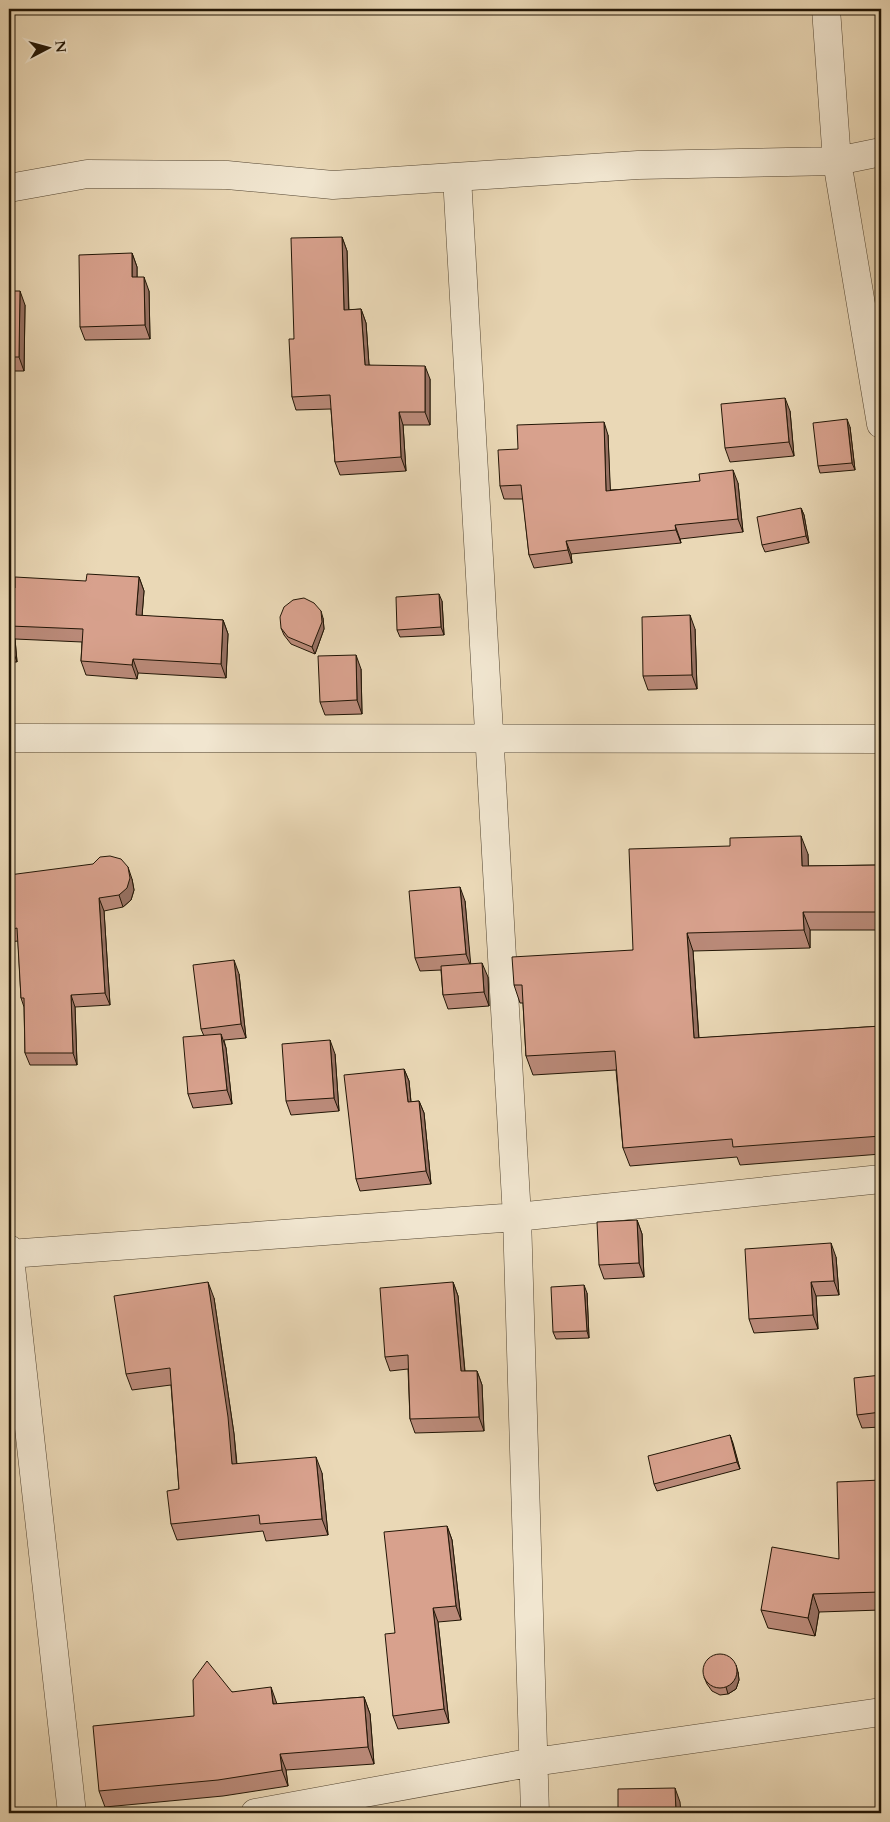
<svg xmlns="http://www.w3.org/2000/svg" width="890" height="1822" viewBox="0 0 890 1822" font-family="Cardo,serif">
<rect width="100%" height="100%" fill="#ead8b6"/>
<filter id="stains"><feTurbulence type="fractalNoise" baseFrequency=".004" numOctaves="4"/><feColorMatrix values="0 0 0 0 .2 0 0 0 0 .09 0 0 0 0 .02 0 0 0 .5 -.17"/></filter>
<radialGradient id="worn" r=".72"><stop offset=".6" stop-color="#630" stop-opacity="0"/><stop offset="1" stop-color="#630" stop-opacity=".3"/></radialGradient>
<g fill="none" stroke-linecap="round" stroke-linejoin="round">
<g stroke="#544632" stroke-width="29">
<path id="minor" d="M 826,9 L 837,161 L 881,424
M 457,177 L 517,1217 L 535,1813
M 9,188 L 87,174 L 227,175 L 333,185 L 638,165 L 837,161 L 881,152
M 9,738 L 881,739
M 9,1249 L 72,1813
M 9,1254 L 517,1217 L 881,1179
M 255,1813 L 534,1762 L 881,1712"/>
</g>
<use href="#minor" stroke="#f1e6d0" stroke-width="28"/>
</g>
<path fill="#ba8a79" stroke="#221606" d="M 342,237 L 347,251 L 349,310 L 361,309 L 366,323 L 369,365 L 430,379 L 430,425 L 403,425 L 406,471 L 340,475 L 335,462 L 331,409 L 296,410 L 292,397 L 294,339 Z
M 132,253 L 137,267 L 137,277 L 149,291 L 150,339 L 85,340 L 80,327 Z
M 9,291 L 25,305 L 24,371 L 9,371 Z
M 790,411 L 794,456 L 730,462 L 725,448 Z
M 850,427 L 855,470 L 820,473 L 818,466 Z
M 608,435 L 610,490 L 738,483 L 743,532 L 680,539 L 681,543 L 571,554 L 572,563 L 534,568 L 529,555 L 523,499 L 504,499 L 500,486 L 518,449 Z
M 801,508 L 804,515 L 809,543 L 765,552 L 762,545 Z
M 139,577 L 144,591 L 142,616 L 223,620 L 228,634 L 226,678 L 138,673 L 137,679 L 86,675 L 81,661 L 82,642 L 15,639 L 17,662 L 9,662 L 9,588 Z
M 442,601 L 444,635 L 400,637 L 397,630 Z
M 323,618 L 324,629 L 315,654 L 291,644 L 284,635 L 281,628 Z
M 695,629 L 697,689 L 648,690 L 643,676 Z
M 361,669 L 362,714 L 325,715 L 320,702 Z
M 808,854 L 808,866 L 881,865 L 881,930 L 810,930 L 810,948 L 693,951 L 699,1038 L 881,1026 L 881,1154 L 740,1165 L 737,1157 L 630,1166 L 623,1148 L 616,1070 L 533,1075 L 526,1056 L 523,1003 L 520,1003 L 514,985 L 633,950 Z
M 9,875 L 132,879 L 134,890 L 131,900 L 123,907 L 104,911 L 110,1005 L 75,1007 L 77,1065 L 30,1065 L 25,1053 L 24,1007 L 21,998 L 18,941 L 9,942 Z
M 465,901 L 470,964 L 488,977 L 489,1006 L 448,1009 L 443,995 L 441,970 L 420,971 L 415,958 Z
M 239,974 L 246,1038 L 224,1040 L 226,1048 L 232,1104 L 193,1108 L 188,1094 L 204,1036 L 201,1029 Z
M 335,1054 L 339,1111 L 291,1115 L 286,1101 Z
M 404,1069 L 409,1081 L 411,1102 L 419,1101 L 424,1113 L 431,1184 L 360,1191 L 356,1179 Z
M 637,1220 L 642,1234 L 644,1277 L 604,1279 L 599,1265 Z
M 836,1257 L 839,1295 L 816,1296 L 818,1329 L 754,1333 L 749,1319 Z
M 453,1282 L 458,1296 L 465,1371 L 477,1371 L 482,1385 L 484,1431 L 415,1433 L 410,1419 L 408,1369 L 390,1371 L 385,1357 Z
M 587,1293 L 589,1338 L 556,1339 L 553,1332 Z
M 214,1298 L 234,1434 L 237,1464 L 322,1473 L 328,1535 L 266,1541 L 263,1531 L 177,1540 L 171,1524 L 179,1489 L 171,1385 L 132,1390 L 126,1374 Z
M 881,1375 L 881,1427 L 862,1428 L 857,1415 Z
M 730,1435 L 740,1469 L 657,1491 L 654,1484 Z
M 881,1480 L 881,1610 L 819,1612 L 815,1636 L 768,1628 L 761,1610 L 839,1559 Z
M 447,1526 L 452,1540 L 461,1620 L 438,1622 L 449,1723 L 398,1729 L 393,1716 L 395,1633 Z
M 738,1672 L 739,1680 L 736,1689 L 728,1694 L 720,1695 L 712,1691 L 707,1684 L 704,1677 Z
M 232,1692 L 277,1704 L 364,1697 L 370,1714 L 374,1764 L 286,1770 L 288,1786 L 223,1796 L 105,1807 L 99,1791 L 194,1716 Z"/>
<path fill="#977163" stroke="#221606" d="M 342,237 L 347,251 L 349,324 L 344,310 Z
M 132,253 L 137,267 L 137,291 L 132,277 Z
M 144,277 L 149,291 L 150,339 L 145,325 Z
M 20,291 L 25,305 L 24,371 L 19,357 Z
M 361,309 L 366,323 L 370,379 L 365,365 Z
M 425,366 L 430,379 L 430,425 L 425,412 Z
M 785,398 L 790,411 L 794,456 L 789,442 Z
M 399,412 L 403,425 L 406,471 L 401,457 Z
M 847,419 L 850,427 L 855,470 L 852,463 Z
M 604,422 L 608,435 L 611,504 L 606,491 Z
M 733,470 L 738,483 L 743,532 L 738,519 Z
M 801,508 L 804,515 L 809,543 L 806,536 Z
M 675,525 L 680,539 L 681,543 L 676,530 Z
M 566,541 L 571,554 L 572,563 L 568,550 Z
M 139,577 L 144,591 L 141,629 L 136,615 Z
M 439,594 L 442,601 L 444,635 L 441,627 Z
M 321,611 L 323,618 L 324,629 L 315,654 L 312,647 Z
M 690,615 L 695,629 L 697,689 L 692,675 Z
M 223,620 L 228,634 L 226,678 L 221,664 Z
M 10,626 L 15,639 L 17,662 L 12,648 Z
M 356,655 L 361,669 L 362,714 L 357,700 Z
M 133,659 L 138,673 L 137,679 L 132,665 Z
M 801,836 L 808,854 L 809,884 L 802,866 Z
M 128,867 L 132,879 L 134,890 L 131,900 L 123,907 L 119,895 Z
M 460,887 L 465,901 L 471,967 L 466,954 Z
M 99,898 L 104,911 L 110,1005 L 105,993 Z
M 803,912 L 810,930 L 810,948 L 804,930 Z
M 687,933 L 693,951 L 700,1057 L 694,1038 Z
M 234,960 L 239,974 L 246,1038 L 241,1024 Z
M 482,963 L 488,977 L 489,1006 L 484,992 Z
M 71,995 L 75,1007 L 77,1065 L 73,1053 Z
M 221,1034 L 226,1048 L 232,1104 L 227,1090 Z
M 330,1040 L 335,1054 L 339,1111 L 334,1098 Z
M 404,1069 L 409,1081 L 412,1114 L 408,1102 Z
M 419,1101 L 424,1113 L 431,1184 L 426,1171 Z
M 637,1220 L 642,1234 L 644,1277 L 639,1263 Z
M 831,1243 L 836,1257 L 839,1295 L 834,1281 Z
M 208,1282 L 214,1298 L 234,1434 L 238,1481 L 232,1464 Z
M 453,1282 L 458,1296 L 466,1385 L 461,1371 Z
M 811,1282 L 816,1296 L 818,1329 L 813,1315 Z
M 584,1285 L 587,1293 L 589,1338 L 587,1331 Z
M 477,1371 L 482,1385 L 484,1431 L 479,1417 Z
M 730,1435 L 733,1443 L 740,1469 L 737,1462 Z
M 316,1457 L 322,1473 L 328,1535 L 322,1519 Z
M 447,1526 L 452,1540 L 461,1620 L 456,1606 Z
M 813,1594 L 819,1612 L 815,1636 L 808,1618 Z
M 433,1608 L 438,1622 L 449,1723 L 444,1709 Z
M 736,1665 L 738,1672 L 739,1680 L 736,1689 L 728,1694 L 726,1687 Z
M 271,1687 L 277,1704 L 273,1704 Z
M 364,1697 L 370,1714 L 374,1764 L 368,1747 Z
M 280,1754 L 286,1770 L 288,1786 L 282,1770 Z
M 675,1788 L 680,1802 L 681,1813 L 676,1813 Z"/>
<path fill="#d8a18d" stroke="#221606" d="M 342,237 L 344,310 L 361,309 L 365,365 L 425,366 L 425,412 L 399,412 L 401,457 L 335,462 L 330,395 L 292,397 L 289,339 L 294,339 L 291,238 Z
M 132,253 L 132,277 L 144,277 L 145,325 L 80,327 L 79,255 Z
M 9,291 L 20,291 L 19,357 L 9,357 Z
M 785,398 L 789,442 L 725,448 L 721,404 Z
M 847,419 L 852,463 L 818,466 L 813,423 Z
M 604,422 L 606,491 L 700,481 L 699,474 L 733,470 L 738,519 L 675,525 L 676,530 L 566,541 L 568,550 L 529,555 L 521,485 L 500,486 L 498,450 L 518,449 L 517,425 Z
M 801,508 L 806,536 L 762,545 L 757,517 Z
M 87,574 L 139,577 L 136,615 L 223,620 L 221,664 L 133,659 L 132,665 L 81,661 L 83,629 L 10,626 L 12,648 L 9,648 L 9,588 L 15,588 L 15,577 L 86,581 Z
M 439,594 L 441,627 L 397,630 L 396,597 Z
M 304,598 L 314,603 L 321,611 L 322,622 L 312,647 L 288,637 L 281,628 L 280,617 L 284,607 L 293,600 Z
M 690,615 L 692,675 L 643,676 L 642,617 Z
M 356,655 L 357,700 L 320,702 L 318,656 Z
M 801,836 L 802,866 L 881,865 L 881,912 L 803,912 L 804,930 L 687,933 L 694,1038 L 881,1026 L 881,1136 L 733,1147 L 732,1139 L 623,1148 L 615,1051 L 526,1056 L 522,985 L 514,985 L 512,957 L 633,950 L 629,849 L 730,846 L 730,838 Z
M 110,856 L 121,859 L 128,867 L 130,878 L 127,888 L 119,895 L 99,898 L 105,993 L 71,995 L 73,1053 L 25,1053 L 24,998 L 21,998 L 17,928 L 9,930 L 9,875 L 93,864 L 100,857 Z
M 460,887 L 466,954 L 415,958 L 409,891 Z
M 234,960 L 241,1024 L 201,1029 L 193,965 Z
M 482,963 L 484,992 L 443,995 L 441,966 Z
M 221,1034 L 227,1090 L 188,1094 L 183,1037 Z
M 330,1040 L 334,1098 L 286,1101 L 282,1044 Z
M 404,1069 L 408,1102 L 419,1101 L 426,1171 L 356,1179 L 344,1075 Z
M 637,1220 L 639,1263 L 599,1265 L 597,1222 Z
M 831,1243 L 834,1281 L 811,1282 L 813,1315 L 749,1319 L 745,1249 Z
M 208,1282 L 228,1417 L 232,1464 L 316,1457 L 322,1519 L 260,1524 L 259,1515 L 171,1524 L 167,1491 L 179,1489 L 170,1368 L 126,1374 L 114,1296 Z
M 453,1282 L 461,1371 L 477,1371 L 479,1417 L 410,1419 L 408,1355 L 385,1357 L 380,1288 Z
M 584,1285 L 587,1331 L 553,1332 L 551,1287 Z
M 881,1375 L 881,1412 L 857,1415 L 854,1378 Z
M 730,1435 L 737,1462 L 654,1484 L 648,1456 Z
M 881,1480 L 881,1592 L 813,1594 L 808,1618 L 761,1610 L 772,1547 L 839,1559 L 837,1482 Z
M 447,1526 L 456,1606 L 433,1608 L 444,1709 L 393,1716 L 385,1634 L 395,1633 L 384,1532 Z
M703 1671a17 17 0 1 1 34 0a17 17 0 1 1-34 0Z
M 207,1661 L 232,1692 L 271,1687 L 273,1704 L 364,1697 L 368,1747 L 280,1754 L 282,1770 L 218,1780 L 99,1791 L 93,1726 L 194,1716 L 193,1680 Z
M 675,1788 L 676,1813 L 618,1813 L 618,1789 Z"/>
<rect width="890" height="1822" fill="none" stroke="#ead8b6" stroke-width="30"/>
<rect x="10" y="10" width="870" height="1802" fill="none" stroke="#221606" stroke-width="2.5"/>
<rect x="15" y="15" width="860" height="1792" fill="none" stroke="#221606"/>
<g transform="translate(48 48) rotate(84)" stroke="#f1e6d0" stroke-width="4" paint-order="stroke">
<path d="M0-4L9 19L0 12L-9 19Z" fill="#221606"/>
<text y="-8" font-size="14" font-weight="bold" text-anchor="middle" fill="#221606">N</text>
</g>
<rect width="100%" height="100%" filter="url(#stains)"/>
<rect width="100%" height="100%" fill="url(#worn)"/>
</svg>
